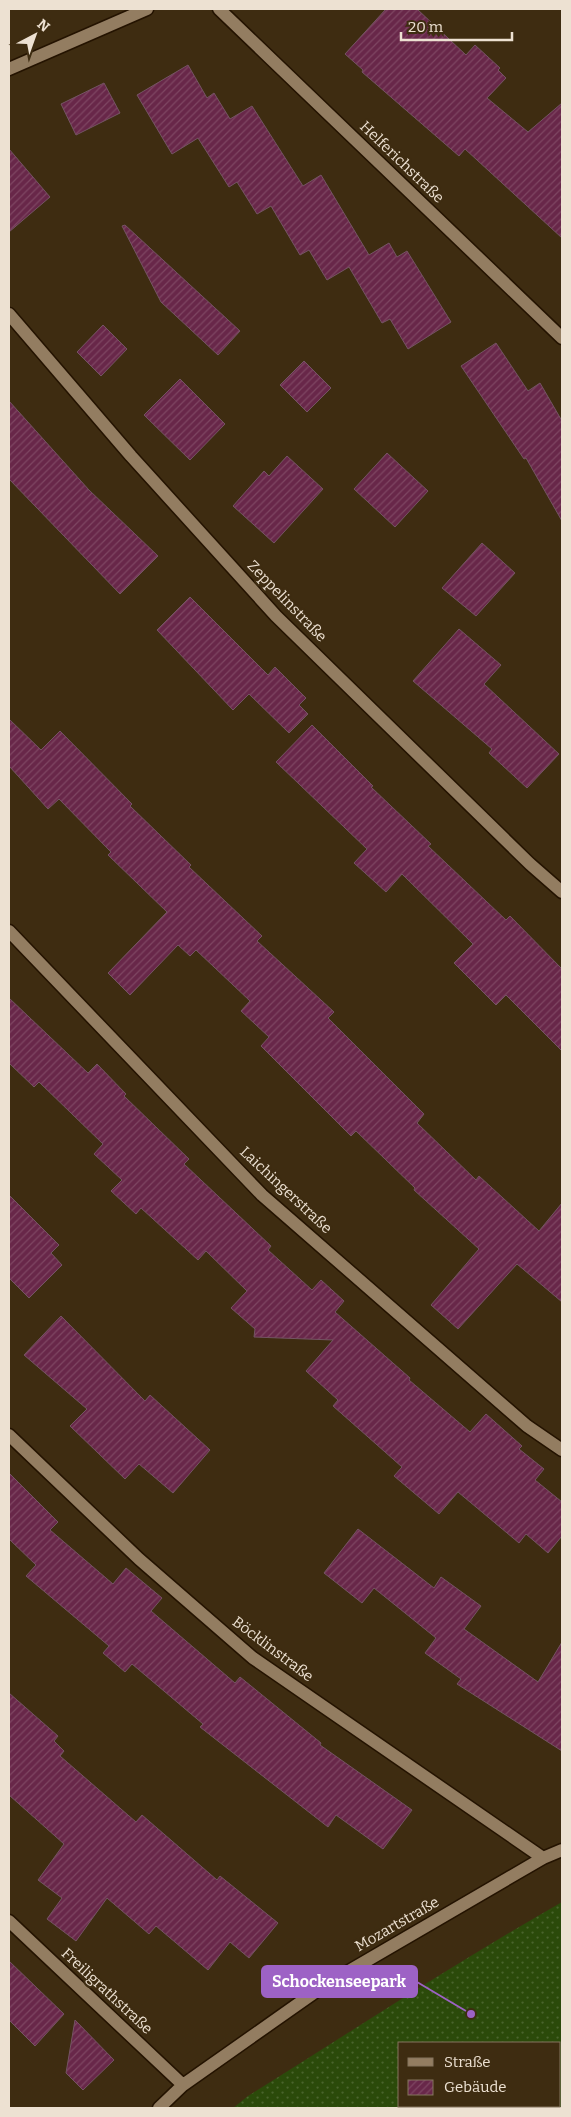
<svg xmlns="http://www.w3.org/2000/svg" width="571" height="2117" viewBox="0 0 571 2117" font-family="Bitter,serif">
<defs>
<pattern id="grass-dots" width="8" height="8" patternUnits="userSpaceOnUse" patternTransform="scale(1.25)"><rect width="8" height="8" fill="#2b4a0a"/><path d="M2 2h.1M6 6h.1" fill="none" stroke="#4a642d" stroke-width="1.8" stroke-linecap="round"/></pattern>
<pattern id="building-hatch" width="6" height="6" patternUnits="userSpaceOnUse" patternTransform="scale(1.25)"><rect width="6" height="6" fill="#682749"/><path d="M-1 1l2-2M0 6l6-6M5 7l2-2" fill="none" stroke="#7e4662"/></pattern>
</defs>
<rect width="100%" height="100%" fill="#3e2c11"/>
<path fill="url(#grass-dots)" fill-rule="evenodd" d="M 562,1902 L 562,2108 L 233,2108 L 248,2096 C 352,2031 455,1963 562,1902 ZM 400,2043 L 560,2043 L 560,2106 L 400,2106 Z"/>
<path fill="url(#building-hatch)" stroke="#745463" d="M 386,9 L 417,9 L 466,55 L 475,45 L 500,68 L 498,70 L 506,78 L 487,98 L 528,132 L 562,103 L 562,238 L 465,149 L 459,156 L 362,72 L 363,70 L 345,54 Z
M 188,65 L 207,98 L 214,93 L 230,119 L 252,106 L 303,186 L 321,175 L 369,255 L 389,243 L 397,257 L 407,251 L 451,322 L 408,349 L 390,319 L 382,323 L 349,267 L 327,280 L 309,250 L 300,255 L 271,206 L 257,214 L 237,182 L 229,187 L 198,138 L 172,154 L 137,95 Z
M 104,83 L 120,113 L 76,135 L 61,104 Z
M 9,149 L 50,197 L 9,232 Z
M 125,225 L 240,331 L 218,355 L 161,302 L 122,226 Z
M 103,325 L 127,349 L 101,376 L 77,352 Z
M 496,343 L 528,391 L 540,383 L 562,421 L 562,521 L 526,458 L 524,459 L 461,366 Z
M 304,361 L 331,388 L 307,412 L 280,385 Z
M 180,379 L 225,424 L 190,460 L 144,415 Z
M 9,401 L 89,490 L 158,556 L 120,594 L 9,479 Z
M 387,453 L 428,491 L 395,527 L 354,489 Z
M 287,456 L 323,489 L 274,543 L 233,506 L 264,471 L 269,476 Z
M 482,543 L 515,573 L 476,616 L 442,588 Z
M 190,597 L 268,675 L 275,667 L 306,698 L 299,705 L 308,714 L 289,733 L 249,694 L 233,710 L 157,630 Z
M 459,629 L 501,665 L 484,684 L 559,754 L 527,788 L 489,753 L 492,749 L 413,681 Z
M 9,719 L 41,750 L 60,731 L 132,804 L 130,806 L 191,865 L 189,867 L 262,936 L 257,941 L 334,1012 L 328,1018 L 424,1114 L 417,1123 L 476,1180 L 479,1176 L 539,1231 L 562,1203 L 562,1302 L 517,1264 L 458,1329 L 431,1305 L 479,1249 L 414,1190 L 415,1188 L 356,1131 L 351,1136 L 261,1046 L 269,1037 L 241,1011 L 250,1001 L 196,950 L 190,956 L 178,945 L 130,995 L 108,973 L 167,912 L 108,855 L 111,852 L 59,799 L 48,809 L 9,766 Z
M 312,725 L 373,786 L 371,787 L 431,844 L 428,846 L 506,920 L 510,916 L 562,969 L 562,1051 L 506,995 L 496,1005 L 454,963 L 473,944 L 402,874 L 386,892 L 354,863 L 367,849 L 276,762 Z
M 9,998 L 88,1073 L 97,1064 L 126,1094 L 124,1096 L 189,1159 L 184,1164 L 271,1246 L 268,1250 L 312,1290 L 321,1280 L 344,1301 L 335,1312 L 410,1378 L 409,1380 L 470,1432 L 486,1414 L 522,1446 L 519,1449 L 544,1469 L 535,1480 L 562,1502 L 562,1536 L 548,1553 L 526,1534 L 519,1543 L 458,1492 L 439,1514 L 394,1476 L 402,1467 L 333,1406 L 338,1400 L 306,1371 L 333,1340 L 254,1337 L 255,1329 L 231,1308 L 247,1291 L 206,1251 L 198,1260 L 141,1208 L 136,1214 L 111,1191 L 122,1180 L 94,1154 L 103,1144 L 39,1082 L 34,1087 L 9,1063 Z
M 9,1195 L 59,1245 L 51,1253 L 62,1265 L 29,1298 L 9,1278 Z
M 61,1316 L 145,1401 L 150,1395 L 210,1450 L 173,1493 L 139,1464 L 125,1479 L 70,1426 L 87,1409 L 24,1355 Z
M 9,1473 L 58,1522 L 50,1530 L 113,1584 L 126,1568 L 162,1598 L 151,1611 L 235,1683 L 240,1677 L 321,1743 L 320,1745 L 412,1810 L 383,1849 L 336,1815 L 328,1827 L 200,1727 L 203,1724 L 132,1664 L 125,1672 L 103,1653 L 109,1646 L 26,1576 L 36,1565 L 9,1539 Z
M 358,1529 L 434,1588 L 441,1577 L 481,1606 L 464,1629 L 538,1682 L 562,1642 L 562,1751 L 457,1684 L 461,1679 L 425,1653 L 436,1638 L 374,1588 L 362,1603 L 324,1573 Z
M 9,1693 L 58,1736 L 54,1741 L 64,1751 L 60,1756 L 136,1822 L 142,1815 L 217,1880 L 220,1876 L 278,1923 L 249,1958 L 230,1942 L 208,1970 L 156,1926 L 149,1934 L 107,1898 L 76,1941 L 47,1919 L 62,1898 L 38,1880 L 64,1844 L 9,1795 Z
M 9,1961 L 64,2014 L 35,2046 L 9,2020 Z
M 75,2020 L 114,2060 L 83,2090 L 66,2073 Z"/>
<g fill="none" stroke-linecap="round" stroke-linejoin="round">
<g stroke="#241300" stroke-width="15">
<path id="minor" d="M 219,9 L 562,338
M 9,69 L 147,9
M 9,314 L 131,456 L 276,616 L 530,864 L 562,892
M 9,931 L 262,1195 L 527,1426 L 562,1450
M 9,1435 L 139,1559 L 253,1658 L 543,1858
M 9,1921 L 183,2085
M 159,2108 L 183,2085 L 325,1985 L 543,1858 L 562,1850"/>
</g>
<use href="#minor" stroke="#937d61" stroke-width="12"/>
</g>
<g text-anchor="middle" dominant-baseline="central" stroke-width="4.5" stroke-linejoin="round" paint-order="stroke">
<g font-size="15" fill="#ede1d2" stroke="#3e2c11">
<text transform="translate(402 162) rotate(44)">Helferichstraße</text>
<text transform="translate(287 601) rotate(46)">Zeppelinstraße</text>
<text transform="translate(286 1190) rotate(43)">Laichingerstraße</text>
<text transform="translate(273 1649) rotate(37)">Böcklinstraße</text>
<text transform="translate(397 1924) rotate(-30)">Mozartstraße</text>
<text transform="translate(107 1991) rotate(43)">Freiligrathstraße</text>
</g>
</g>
<path fill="none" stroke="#9d62c5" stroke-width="2" d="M471 2014L417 1982"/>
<circle fill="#9d62c5" stroke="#3e2c11" stroke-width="2" cx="471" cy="2014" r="5"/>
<rect fill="#9d62c5" stroke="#9d62c5" stroke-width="2" x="262" y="1966" width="155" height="31" rx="5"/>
<g font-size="16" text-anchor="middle" font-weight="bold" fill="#fff">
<text x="339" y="1987">Schockenseepark</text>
</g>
<rect width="571" height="2117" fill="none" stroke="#ede1d2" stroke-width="20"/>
<rect x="398" y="2042" width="162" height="65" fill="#3e2c11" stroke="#84745e"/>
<rect x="408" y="2058" width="25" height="8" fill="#937d61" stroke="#84745e"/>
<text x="444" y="2067" font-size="15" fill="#ede1d2">Straße</text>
<rect x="408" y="2080" width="25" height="15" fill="url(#building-hatch)" stroke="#84745e"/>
<text x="444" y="2092" font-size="15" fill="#ede1d2">Gebäude</text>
<g transform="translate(35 35) rotate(41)" stroke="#3e2c11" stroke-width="4" paint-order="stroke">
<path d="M0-4L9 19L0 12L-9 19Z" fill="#ede1d2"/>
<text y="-8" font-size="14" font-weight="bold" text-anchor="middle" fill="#ede1d2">N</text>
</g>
<path d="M401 32v8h111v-8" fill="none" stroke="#ede1d2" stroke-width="2.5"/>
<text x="408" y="32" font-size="15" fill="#ede1d2" stroke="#3e2c11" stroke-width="4" paint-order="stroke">20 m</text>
</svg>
